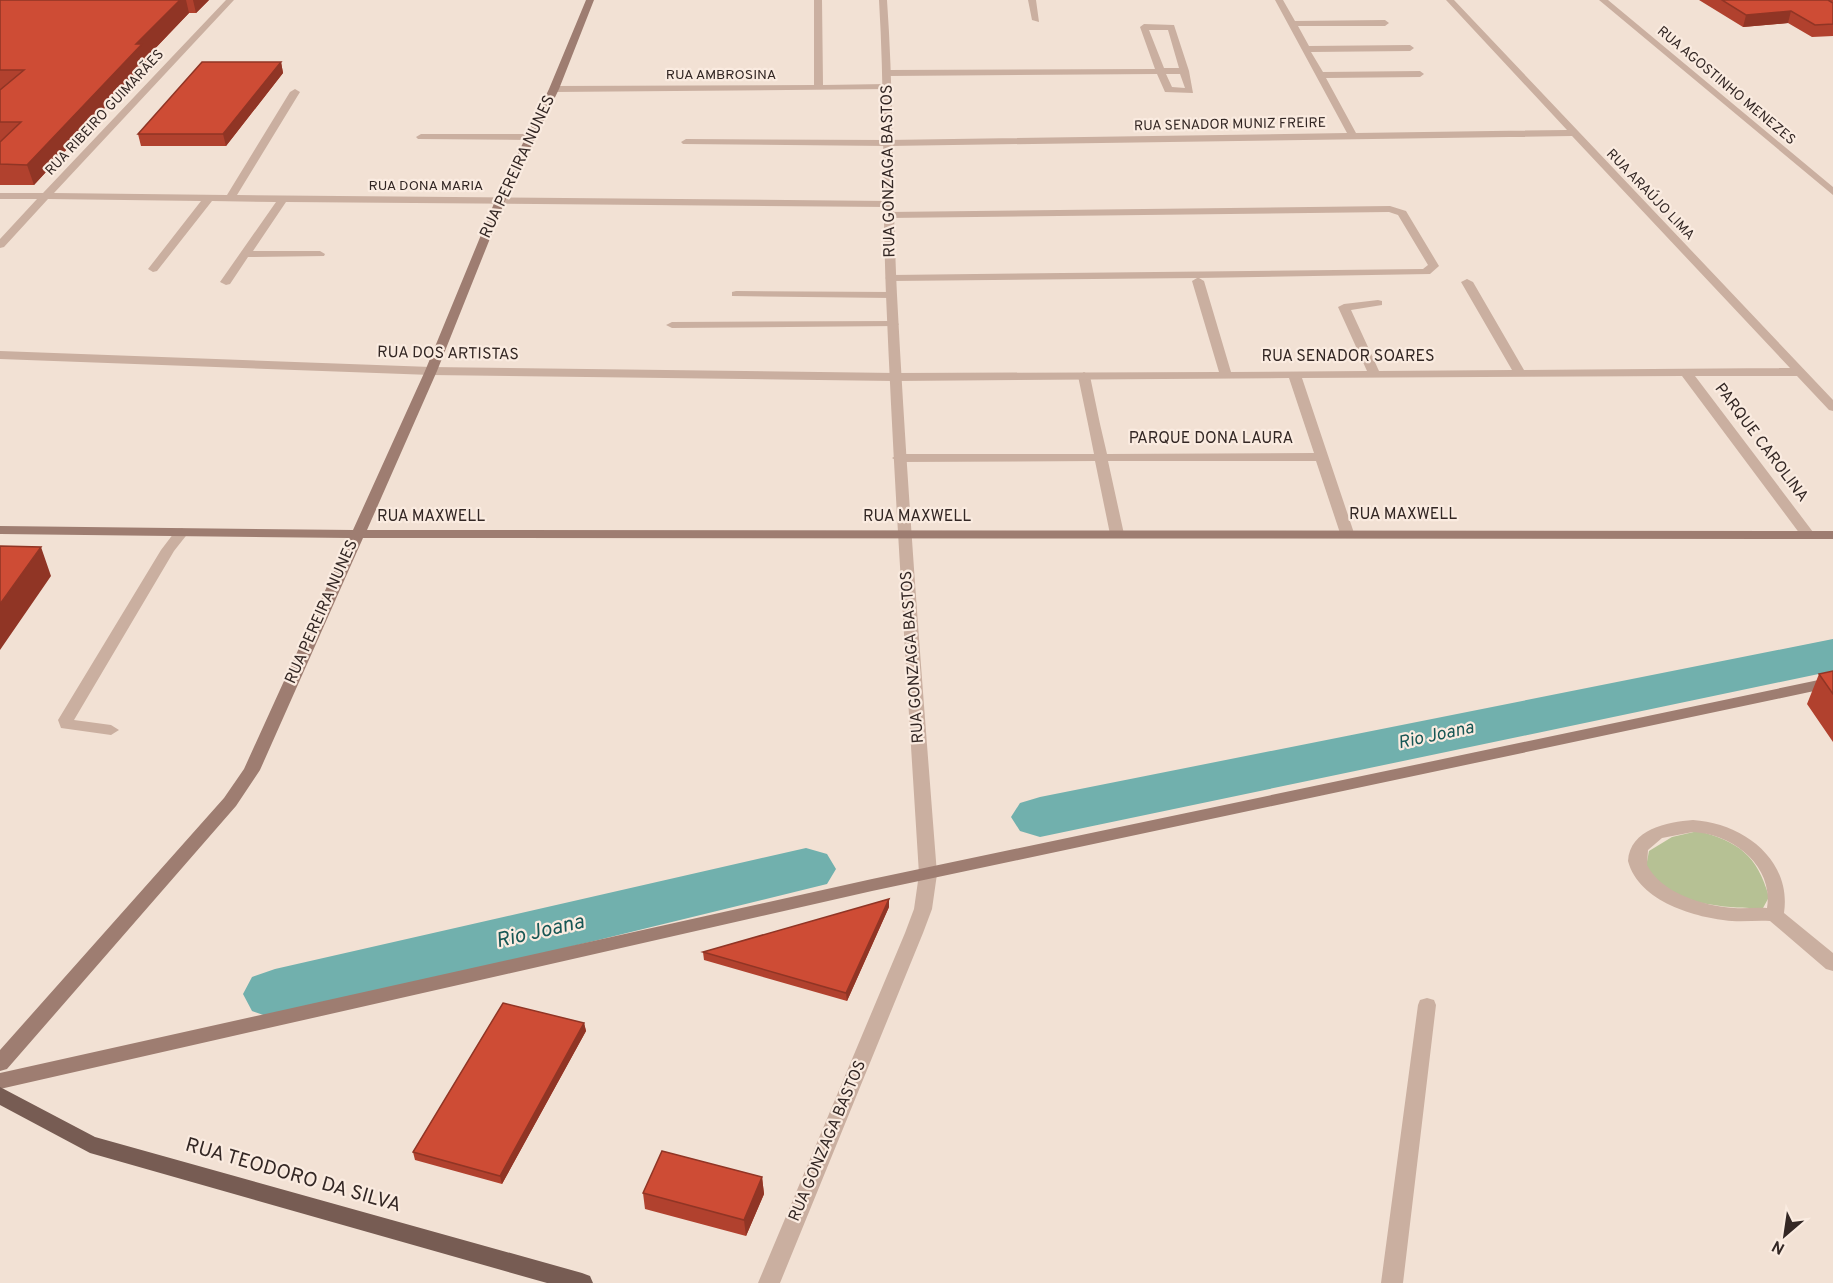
<svg xmlns="http://www.w3.org/2000/svg" width="1833" height="1283" viewBox="0 0 1833 1283" font-family="Overpass,sans-serif">
<rect width="100%" height="100%" fill="#f2e1d4"/>
<path fill="#b6c194" d="M 1698,831 C 1739,842 1757,855 1769,897 L 1763,908 C 1735,909 1682,905 1660,885 C 1654,881 1650,873 1646,867 L 1649,851 L 1672,837 Z"/>
<g fill="none" stroke-linecap="round" stroke-linejoin="round">
<path fill="#71b0ad" fill-rule="evenodd" d="M 1833,639 L 1833,671 L 1040,837 L 1020,831 L 1011,817 L 1020,803 L 1040,797 Z
M 806,848 L 827,854 L 836,869 L 827,884 L 275,1019 L 252,1011 L 243,994 L 252,977 L 275,969 Z"/>
<path fill="#caafa0" fill-rule="evenodd" d="M 686,139 L 888,140 L 893,143 L 888,146 L 683,144 L 681,142 Z
M 1084,372 L 1090,376 L 1100,424 L 1094,428 L 1088,424 L 1078,376 Z"/>
<path fill="#caafa0" fill-rule="evenodd" d="M 226,0 L 234,0 L 54,193 L 227,195 L 290,92 L 295,89 L 300,92 L 237,195 L 888,201 L 893,204 L 888,207 L 286,202 L 253,251 L 320,251 L 325,254 L 324,256 L 248,257 L 230,284 L 226,285 L 220,282 L 276,202 L 212,201 L 157,271 L 153,272 L 148,269 L 201,201 L 48,199 L 4,247 L 0,248 L 0,239 L 37,199 L 0,199 L 0,193 L 43,193 Z
M 814,0 L 822,0 L 823,85 L 887,84 L 890,85 L 890,89 L 554,92 L 549,89 L 554,86 L 814,85 Z
M 1028,0 L 1036,0 L 1039,22 L 1032,20 Z
M 1275,0 L 1283,0 L 1295,21 L 1385,20 L 1389,23 L 1385,26 L 1298,26 L 1309,46 L 1410,45 L 1414,48 L 1410,51 L 1311,52 L 1323,72 L 1420,71 L 1424,74 L 1420,77 L 1326,78 L 1356,133 L 1567,130 L 1446,0 L 1454,0 L 1833,400 L 1833,411 L 1829,410 L 1797,376 L 1695,376 L 1813,532 L 1815,535 L 1813,538 L 1803,538 L 1682,376 L 1302,378 L 1354,533 L 1352,536 L 1347,537 L 1340,533 L 1316,461 L 1108,461 L 1124,534 L 1117,538 L 1110,534 L 1095,461 L 899,462 L 892,458 L 899,454 L 1094,454 L 1088,424 L 1094,420 L 1100,424 L 1107,454 L 1314,453 L 1289,378 L 895,381 L 431,375 L 0,359 L 0,351 L 431,367 L 895,373 L 1219,372 L 1192,281 L 1197,278 L 891,281 L 885,278 L 891,275 L 1423,269 L 1428,265 L 1398,215 L 1389,212 L 888,218 L 883,215 L 888,212 L 1390,206 L 1406,211 L 1439,266 L 1430,274 L 1199,278 L 1204,281 L 1231,372 L 1367,371 L 1338,307 L 1344,304 L 1378,300 L 1382,301 L 1382,305 L 1351,310 L 1379,371 L 1512,370 L 1461,282 L 1467,279 L 1473,282 L 1524,370 L 1790,368 L 1572,136 L 888,146 L 883,143 L 888,140 L 1347,133 Z
M 1144,24 L 1174,25 L 1189,71 L 1193,93 L 1165,92 L 1157,74 L 888,76 L 884,73 L 888,70 L 1155,69 L 1140,27 ZM 1149,30 L 1168,30 L 1179,68 L 1164,68 ZM 1166,74 L 1180,74 L 1185,88 L 1172,87 Z
M 421,134 L 531,134 L 536,137 L 531,140 L 418,139 L 416,137 Z
M 736,291 L 891,292 L 897,295 L 891,298 L 732,296 L 732,292 Z
M 893,321 L 899,324 L 897,326 L 672,328 L 666,325 L 672,322 Z
M 182,528 L 189,532 L 174,551 L 74,720 L 111,725 L 119,730 L 111,735 L 61,728 L 58,720 L 161,550 L 177,529 Z
M 1693,820 C 1742,823 1792,859 1784,913 L 1833,953 L 1833,971 L 1826,969 L 1770,921 C 1757,920 1745,922 1732,921 C 1696,918 1639,902 1628,861 C 1630,829 1667,822 1693,820 ZM 1693,832 C 1732,834 1774,865 1767,908 C 1756,907 1745,909 1734,908 C 1704,906 1661,893 1647,865 L 1648,850 L 1662,838 Z
M 1427,998 L 1434,1000 L 1436,1005 L 1403,1283 L 1381,1283 L 1418,1005 L 1420,1000 Z"/>
<path fill="#caafa0" fill-rule="evenodd" d="M 879,0 L 887,0 C 894,98 892,196 897,295 C 907,488 922,681 937,874 L 932,909 L 923,933 L 780,1283 L 758,1283 L 905,933 L 914,909 L 919,874 C 907,681 894,488 886,295 C 882,196 885,98 879,0 Z
M 1599,0 L 1608,0 L 1833,187 L 1833,195 Z"/>
<path fill="#9e7d71" fill-rule="evenodd" d="M 586,0 L 594,0 L 559,89 L 505,201 L 437,371 L 367,530 L 1833,531 L 1833,539 L 363,538 L 260,770 L 236,806 L 7,1069 L 0,1071 L 0,1050 L 224,798 L 244,769 L 349,538 L 0,534 L 0,526 L 353,530 L 425,371 L 495,201 L 549,89 Z
M 1833,677 L 1833,687 L 872,891 L 0,1089 L 0,1073 L 872,879 Z"/>
<path fill="#775c53" fill-rule="evenodd" d="M 0,1087 L 95,1137 L 582,1273 L 590,1276 L 593,1283 L 547,1283 L 90,1153 L 0,1105 Z"/>
</g>
<path fill="#b1412e" d="M 0,0 L 209,0 L 196,13 L 189,13 L 146,58 L 147,62 L 34,185 L 0,185 L 0,90 L 1,89 L 0,89 Z
M 1699,0 L 1833,0 L 1833,36 L 1812,37 L 1788,23 L 1743,27 Z
M 281,62 L 283,73 L 226,146 L 141,146 L 138,134 Z
M 1833,671 L 1833,742 L 1807,704 L 1819,674 Z
M 889,907 L 847,1001 L 704,960 L 703,952 Z
M 584,1023 L 586,1031 L 502,1184 L 415,1160 L 413,1152 Z
M 762,1177 L 764,1194 L 746,1236 L 645,1209 L 643,1193 Z"/>
<path fill="#903525" d="M 180,0 L 186,0 L 189,13 L 146,58 L 147,62 L 34,185 L 27,165 L 136,44 Z
M 193,0 L 209,0 L 196,13 Z
M 1791,11 L 1788,23 L 1743,27 L 1746,15 Z
M 281,62 L 283,73 L 226,146 L 223,134 Z
M 41,547 L 51,576 L 0,650 L 0,604 Z
M 889,899 L 889,907 L 847,1001 L 846,993 Z
M 584,1023 L 586,1031 L 502,1184 L 500,1176 Z
M 762,1177 L 764,1194 L 746,1236 L 744,1220 Z"/>
<path fill="#ce4c35" stroke="#903525" stroke-width="1.5" d="M 0,0 L 180,0 L 136,44 L 142,44 L 27,165 L 0,164 L 0,142 L 21,122 L 0,122 L 0,90 L 24,70 L 0,70 Z
M 1722,0 L 1828,0 L 1833,3 L 1833,24 L 1815,25 L 1791,11 L 1746,15 Z
M 202,62 L 281,62 L 223,134 L 138,134 Z
M 0,546 L 41,547 L 0,604 Z
M 1833,671 L 1833,694 L 1819,674 Z
M 889,899 L 846,993 L 703,952 Z
M 503,1003 L 584,1023 L 500,1176 L 413,1152 Z
M 662,1151 L 762,1177 L 744,1220 L 643,1193 Z"/>
<g text-anchor="middle" dominant-baseline="central" stroke-width="4.5" stroke-linejoin="round" paint-order="stroke">
<g font-size="14" fill="#332724" stroke="#faebe0">
<text x="721" y="75">RUA AMBROSINA</text>
<text transform="translate(1726 86) rotate(40)">RUA AGOSTINHO MENEZES</text>
<text transform="translate(105 113) rotate(-47)">RUA RIBEIRO GUIMARÃES</text>
<text transform="translate(1230 125) rotate(-1)">RUA SENADOR MUNIZ FREIRE</text>
<text x="426" y="186">RUA DONA MARIA</text>
<text transform="translate(1650 195) rotate(46)">RUA ARAÚJO LIMA</text>
</g>
<g font-size="16" fill="#332724" stroke="#faebe0">
<text transform="translate(518 167) rotate(-65)">RUA PEREIRA NUNES</text>
<text transform="translate(889 171) rotate(-91)">RUA GONZAGA BASTOS</text>
<text transform="translate(448 354) rotate(1)">RUA DOS ARTISTAS</text>
<text x="1348" y="357">RUA SENADOR SOARES</text>
<text x="1211" y="439">PARQUE DONA LAURA</text>
<text transform="translate(1761 443) rotate(53)">PARQUE CAROLINA</text>
<text x="1403" y="515">RUA MAXWELL</text>
<text x="431" y="517">RUA MAXWELL</text>
<text x="917" y="517">RUA MAXWELL</text>
<text transform="translate(322 612) rotate(-66)">RUA PEREIRA NUNES</text>
<text transform="translate(913 657) rotate(-94)">RUA GONZAGA BASTOS</text>
<text transform="translate(828 1141) rotate(-67)">RUA GONZAGA BASTOS</text>
</g>
<g font-size="18" font-style="italic" fill="#175755" stroke="#faebe0">
<text transform="translate(1436 736) rotate(-12)">Rio Joana</text>
</g>
<g font-size="20" fill="#332724" stroke="#faebe0">
<text transform="translate(293 1176) rotate(16)">RUA TEODORO DA SILVA</text>
</g>
<g font-size="21" font-style="italic" fill="#175755" stroke="#faebe0">
<text transform="translate(540 932) rotate(-13)">Rio Joana</text>
</g>
</g>
<g transform="translate(1785 1235) rotate(209)" stroke="#faebe0" stroke-width="4.5" paint-order="stroke">
<path d="M0-4.5L10 22L0 15L-10 22Z" fill="#332724"/>
<text y="-9" font-size="16" font-weight="bold" text-anchor="middle" fill="#332724">N</text>
</g>
</svg>
